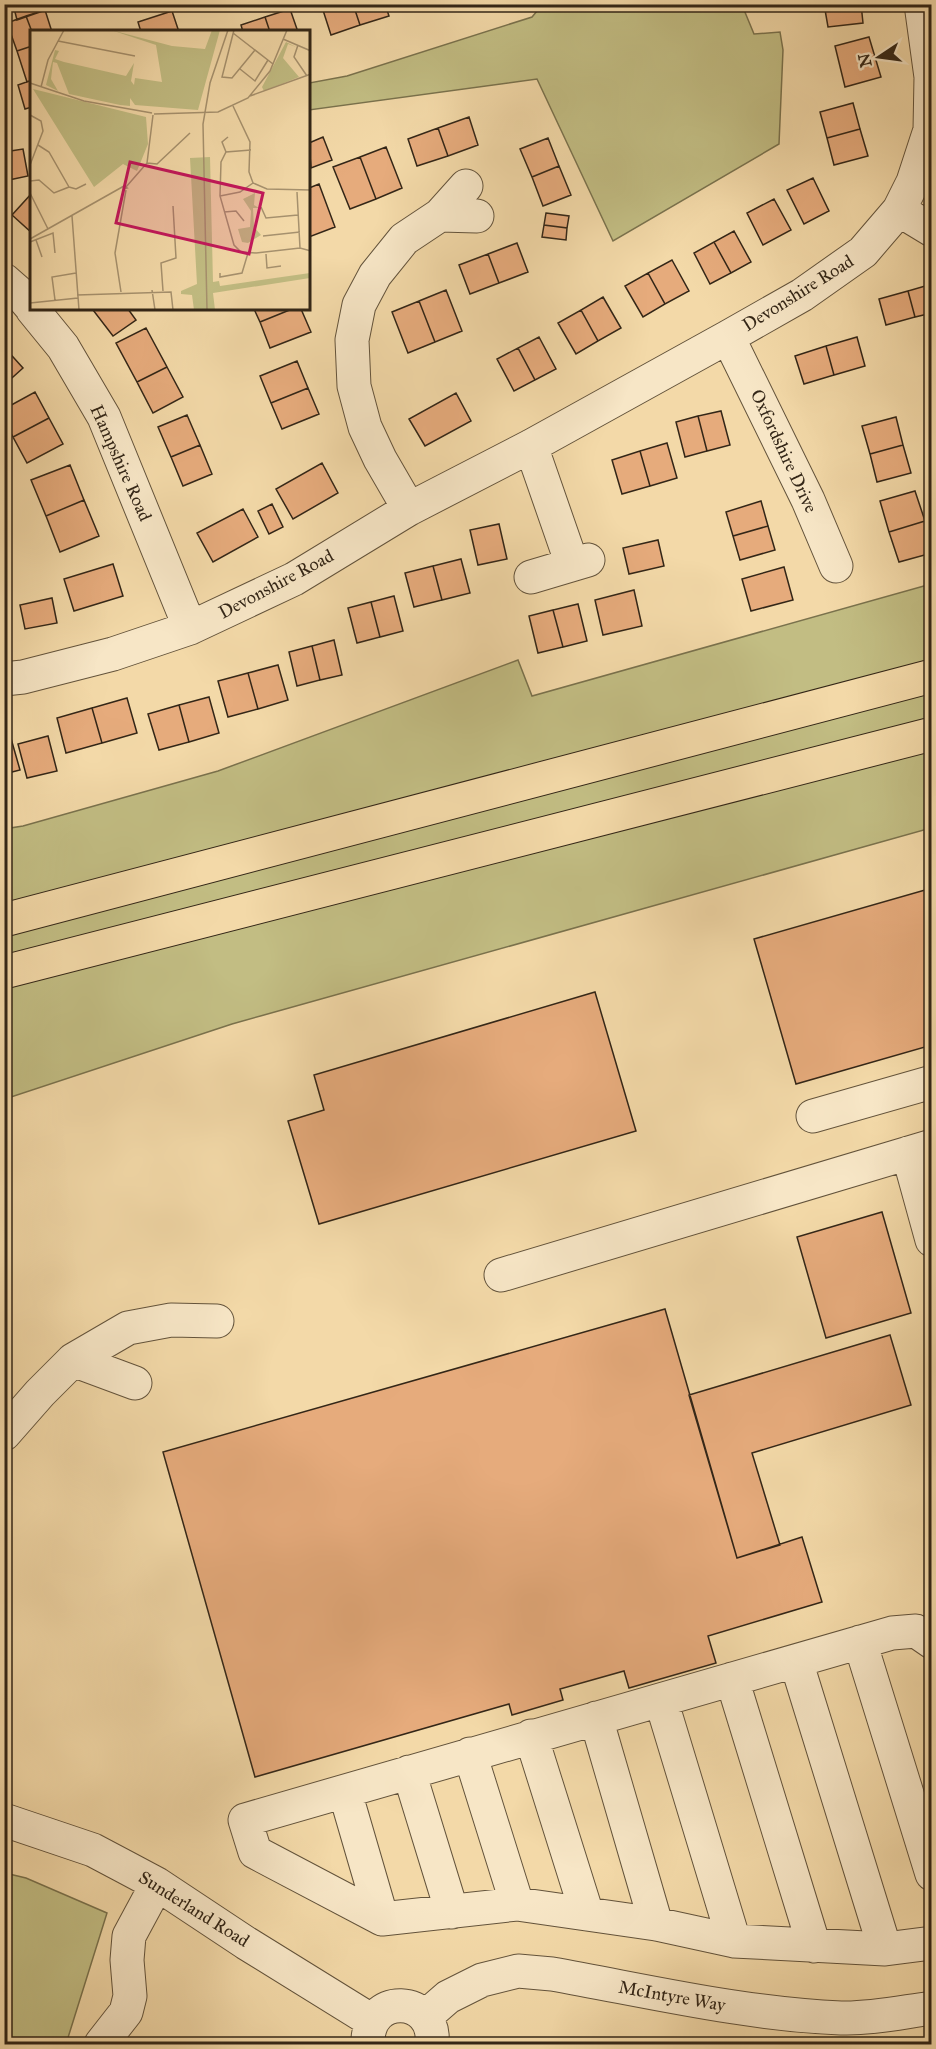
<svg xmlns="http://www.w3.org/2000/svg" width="936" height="2049" viewBox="0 0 936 2049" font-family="'IM FELL Great Primer',serif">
<rect width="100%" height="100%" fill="#f3d9a8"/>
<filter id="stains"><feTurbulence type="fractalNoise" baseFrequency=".00333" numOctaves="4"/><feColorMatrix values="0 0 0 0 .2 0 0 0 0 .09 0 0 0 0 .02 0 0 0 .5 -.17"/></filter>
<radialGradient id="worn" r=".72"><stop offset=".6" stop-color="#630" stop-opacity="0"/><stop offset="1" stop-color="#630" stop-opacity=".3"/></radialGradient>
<path fill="#c2bd83" stroke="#7a724d" stroke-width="1.5" d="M 542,5 L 742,5 L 754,34 L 780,32 L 783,50 L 779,144 L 613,241 L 537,79 L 309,110 L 309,83 L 347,76 L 532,17 Z
M 931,584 L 931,828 L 232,1024 L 5,1099 L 4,829 L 23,826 L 218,771 L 518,660 L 532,696 Z
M 5,1873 L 26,1878 L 107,1913 L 66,2044 L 5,2044 Z"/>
<path fill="#e6ab7c" stroke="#332617" stroke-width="1.5" d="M 13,4 L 34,4 L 37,13 L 17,20 Z
M 34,4 L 54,4 L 55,7 L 37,13 Z
M 321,4 L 353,4 L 360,25 L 331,35 Z
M 353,4 L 385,4 L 389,16 L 360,25 Z
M 824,4 L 861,4 L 863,23 L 828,27 Z
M 290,9 L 298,32 L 270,32 L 265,17 Z
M 45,10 L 52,32 L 32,32 L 26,16 Z
M 172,11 L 179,32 L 141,32 L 138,22 Z
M 26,16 L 32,32 L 32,46 L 17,51 L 7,23 Z
M 265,17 L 270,32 L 243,32 L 241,25 Z
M 869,37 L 881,77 L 845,87 L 835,46 Z
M 32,46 L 32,80 L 27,82 L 17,51 Z
M 32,80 L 32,107 L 25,109 L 18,85 Z
M 853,103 L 860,129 L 827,138 L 820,112 Z
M 469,117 L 478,145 L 448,156 L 438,128 Z
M 438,128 L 448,156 L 417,166 L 408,139 Z
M 860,129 L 868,156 L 834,165 L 827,138 Z
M 323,137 L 332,160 L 311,168 L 309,143 Z
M 548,138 L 559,166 L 532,177 L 520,149 Z
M 386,147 L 402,188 L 376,199 L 360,157 Z
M 23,149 L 28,176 L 4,181 L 4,152 Z
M 360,157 L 376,199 L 350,209 L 333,167 Z
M 559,166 L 571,195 L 543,206 L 532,177 Z
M 813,178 L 829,211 L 804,224 L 787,190 Z
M 319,184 L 335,227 L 309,237 L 309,188 Z
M 32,193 L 32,233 L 12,215 Z
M 774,199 L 791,230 L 763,245 L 747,213 Z
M 546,213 L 569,216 L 567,228 L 544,225 Z
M 544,225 L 567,228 L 566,240 L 542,237 Z
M 734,231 L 751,262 L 731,273 L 714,242 Z
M 714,242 L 731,273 L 710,284 L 694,253 Z
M 517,243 L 528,272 L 499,283 L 488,254 Z
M 488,254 L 499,283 L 470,294 L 459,265 Z
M 672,260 L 689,291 L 665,304 L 648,273 Z
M 648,273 L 665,304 L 643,317 L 625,286 Z
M 932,284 L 932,313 L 915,317 L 908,291 Z
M 446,290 L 462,331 L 435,342 L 419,301 Z
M 908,291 L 915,317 L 886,325 L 879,299 Z
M 603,297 L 621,328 L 598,341 L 581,310 Z
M 419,301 L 435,342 L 408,353 L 392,312 Z
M 128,309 L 136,320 L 113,336 L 93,310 Z
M 254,309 L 292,309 L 260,322 Z
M 292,309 L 301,309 L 311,332 L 270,348 L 260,322 Z
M 581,310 L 598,341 L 576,354 L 558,323 Z
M 146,328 L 167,367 L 137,382 L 116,343 Z
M 539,337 L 556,369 L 535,380 L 518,348 Z
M 857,337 L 865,366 L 834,375 L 826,346 Z
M 826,346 L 834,375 L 804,384 L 795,356 Z
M 4,347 L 23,368 L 4,385 Z
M 518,348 L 535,380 L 514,391 L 497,359 Z
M 297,361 L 308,388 L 271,403 L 260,376 Z
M 167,367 L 183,397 L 153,413 L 137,382 Z
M 308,388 L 319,414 L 282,429 L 271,403 Z
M 35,392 L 49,418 L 13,437 L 4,420 L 4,409 Z
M 456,393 L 471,421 L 425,446 L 409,419 Z
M 721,411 L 730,445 L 707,451 L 698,416 Z
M 187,415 L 200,445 L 171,457 L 158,427 Z
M 698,416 L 707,451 L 685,457 L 676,422 Z
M 896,417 L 903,445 L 870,454 L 862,426 Z
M 49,418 L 63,444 L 27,463 L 13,437 Z
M 667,443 L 677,478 L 650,486 L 640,451 Z
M 200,445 L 212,474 L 183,486 L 171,457 Z
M 903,445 L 911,473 L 877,482 L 870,454 Z
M 640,451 L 650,486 L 622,494 L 612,460 Z
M 322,463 L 338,493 L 293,519 L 276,489 Z
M 70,465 L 84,500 L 46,516 L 31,480 Z
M 915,491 L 925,521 L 889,532 L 880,501 Z
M 84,500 L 99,536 L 60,552 L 46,516 Z
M 761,501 L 768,526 L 733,536 L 726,512 Z
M 272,504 L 283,527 L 269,534 L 258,511 Z
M 243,509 L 258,537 L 213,562 L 197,533 Z
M 925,521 L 932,545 L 932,553 L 899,562 L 889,532 Z
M 499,524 L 507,559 L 478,565 L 470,530 Z
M 768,526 L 775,550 L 740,560 L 733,536 Z
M 658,540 L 664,566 L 629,574 L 623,548 Z
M 461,559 L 470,593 L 442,600 L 433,566 Z
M 113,564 L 123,596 L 74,611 L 64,579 Z
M 433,566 L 442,600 L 414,607 L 405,573 Z
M 784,567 L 793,600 L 751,611 L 742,579 Z
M 634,590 L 642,626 L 603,635 L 595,600 Z
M 394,596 L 403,631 L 380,637 L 371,602 Z
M 52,598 L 57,623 L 25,629 L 20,605 Z
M 371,602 L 380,637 L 357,643 L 348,608 Z
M 578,604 L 587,641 L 563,647 L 553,610 Z
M 553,610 L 563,647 L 538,653 L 529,616 Z
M 334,640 L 342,675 L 320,680 L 312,646 Z
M 312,646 L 320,680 L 297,686 L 289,652 Z
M 278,665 L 288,700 L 258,709 L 248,673 Z
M 248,673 L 258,709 L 228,717 L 218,681 Z
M 209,697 L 219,733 L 189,742 L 179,705 Z
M 127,698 L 137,733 L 102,743 L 92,708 Z
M 179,705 L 189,742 L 159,750 L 148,714 Z
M 92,708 L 102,743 L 66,753 L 57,718 Z
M 10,735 L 20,770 L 4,774 L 4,736 Z
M 48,736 L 57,771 L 27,778 L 18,744 Z
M 932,888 L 932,1045 L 796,1084 L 754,939 Z
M 595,992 L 636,1131 L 319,1224 L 288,1121 L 324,1110 L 314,1075 Z
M 882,1212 L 911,1313 L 826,1338 L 797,1237 Z
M 665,1309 L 737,1558 L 802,1537 L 822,1602 L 708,1636 L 716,1663 L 629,1688 L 624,1671 L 560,1689 L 563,1700 L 512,1715 L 509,1704 L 255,1777 L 163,1452 Z
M 890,1335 L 911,1405 L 752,1453 L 780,1545 L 737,1558 L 689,1395 Z"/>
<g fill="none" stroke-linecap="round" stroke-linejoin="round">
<g stroke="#63533b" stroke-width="35">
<path id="minor" d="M 899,210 L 932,230
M 440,215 L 477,216
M 4,280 L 20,294 L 32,308
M 32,309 L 63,347 L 104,417 L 190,628
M 728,337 L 808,500 L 836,566
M 531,446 L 572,564
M 409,509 L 380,459 L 365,427 L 354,386 L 352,340 L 359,305 L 375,275 L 404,239 L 440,215 L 466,186
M 531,577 L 588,560
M 4,679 L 23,677 L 113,654 L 190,628 L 294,579 L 409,509 L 531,446 L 728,337 L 802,295 L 863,252 L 899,210 L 913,182 L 930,130 L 931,77 L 921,4
M 813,1116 L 932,1082
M 908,1153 L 932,1240
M 501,1275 L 932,1146
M 73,1360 L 135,1383
M 4,1434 L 40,1393 L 73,1360 L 128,1328 L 171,1320 L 217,1321
M 860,1642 L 932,1874
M 796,1661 L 885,1949
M 732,1679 L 814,1946
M 661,1700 L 734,1941
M 596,1718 L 656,1924
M 531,1736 L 587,1914
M 470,1754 L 517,1904
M 409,1772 L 452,1912
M 345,1792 L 382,1919 L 517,1904 L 656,1924 L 734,1941 L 885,1949 L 932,1943
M 4,1820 L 93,1850 L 127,1868 L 157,1884 L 246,1943 L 372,2021
M 382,1919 L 255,1852 L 245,1820 L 892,1633 L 916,1631 L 932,1642
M 425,2017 L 448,1997 L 482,1980 L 518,1971 L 552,1974 C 648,1991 744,2014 841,2018 C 871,2019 902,2012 932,2008
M 101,2044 L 126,2012 L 130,1996 L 127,1960 L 129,1936 L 157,1884
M 368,2044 C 366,1991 437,1995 432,2044"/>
</g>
<g stroke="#332617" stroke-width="35">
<path id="highway" d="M 4,920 L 932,676
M 4,972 L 932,734"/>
</g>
<use href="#minor" stroke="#f7e6c6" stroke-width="33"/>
<use href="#highway" stroke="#f3d9a8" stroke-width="33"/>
</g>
<g text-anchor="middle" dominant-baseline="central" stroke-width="4.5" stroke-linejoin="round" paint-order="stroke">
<g font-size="18" fill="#332617" stroke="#f7e6c6">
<text transform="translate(798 293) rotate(-32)">Devonshire Road</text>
<text transform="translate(784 451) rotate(65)">Oxfordshire Drive</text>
<text transform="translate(121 463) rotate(66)">Hampshire Road</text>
<text transform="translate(276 584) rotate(-28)">Devonshire Road</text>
<text transform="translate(194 1909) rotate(32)">Sunderland Road</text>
<text transform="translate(672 1996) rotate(10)">McIntyre Way</text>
</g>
</g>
<g transform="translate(30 30)">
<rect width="280" height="280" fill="#f3d9a8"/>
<path d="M 81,0 L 142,16 L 175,19 L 182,0 L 190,0 L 168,80 L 105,75 L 100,68 L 100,76 L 90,75 L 39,64 L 27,33 L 23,32 L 21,49 L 28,61 L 16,55 L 25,20 L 29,21 L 25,29 L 34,32 L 96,46 L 104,33 L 101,51 L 104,55 L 105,48 L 132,52 L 126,15 ZM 256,12 L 266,17 L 258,14 L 253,28 L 269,47 L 234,61 L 232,57 ZM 3,59 L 116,87 L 118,114 L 107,141 L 93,134 L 64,157 ZM 180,127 L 183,252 L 189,251 L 190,256 L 280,243 L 280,248 L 183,263 L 185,280 L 164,280 L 162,265 L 151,264 L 151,261 L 167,254 L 160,128 ZM 225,163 L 224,175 L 229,178 L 223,178 L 224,197 L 231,205 L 218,213 L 212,212 L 208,199 L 220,197 L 221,181 L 213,169 Z" fill="#c2bd83"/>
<path fill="none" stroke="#a6916e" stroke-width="1.5" d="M 204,0 L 192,47 L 202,48 L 225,20M 203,3 L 243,34M 253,9 L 281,21M 28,11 L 105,26M 268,15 L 264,27 L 277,46M 210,39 L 225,51 L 238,30M 0,53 L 54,71 L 122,83M 11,57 L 18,30 L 34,0M 220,66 L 281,44M 203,76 L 220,112 L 219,142 L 223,153 L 237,159 L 281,160M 124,84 L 188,82 L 218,68 L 240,41 L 257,0M 0,85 L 11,91 L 13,101 L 0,135M 221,120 L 196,122 L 191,132 L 190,166 L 204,215 L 211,222 L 226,223 L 270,218 L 281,221M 196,122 L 192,112 L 198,107M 117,133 L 127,134 L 160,103M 0,151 L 9,150 L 24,163 L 39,157 L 19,122 L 8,115M 39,157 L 46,159 L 56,154M 96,157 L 117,133 L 123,85M 267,162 L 270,218M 0,163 L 18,199M 190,166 L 210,162 L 223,153M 231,177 L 236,188 L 268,185M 194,182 L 206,181 L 214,191M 42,186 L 49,280M 233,206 L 270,202M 0,209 L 94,156 L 97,158 L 93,159M 6,210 L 12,227M 0,212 L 23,203 L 25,223M 236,224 L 237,238 L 251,236M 190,243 L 190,247 L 212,243 L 218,223M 122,260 L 125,280M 133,261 L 131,233 L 146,228 L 143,176M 91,262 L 85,223 L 96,160M 47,265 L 141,262 L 143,280M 25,270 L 22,247 L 46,243M 0,273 L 48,268M 177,280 L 173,94 L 180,53 L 198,0"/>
<path fill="#c2185b" fill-opacity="0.15" stroke="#c2185b" stroke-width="3" d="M 100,132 L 233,163 L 219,224 L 86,193 Z"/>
<rect width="280" height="280" fill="none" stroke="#332617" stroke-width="3"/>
</g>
<rect width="936" height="2049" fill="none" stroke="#f3d9a8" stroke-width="24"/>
<rect x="6" y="6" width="924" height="2037" fill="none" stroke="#332617" stroke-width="3"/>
<rect x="12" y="12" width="912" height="2025" fill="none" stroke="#332617" stroke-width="1.5"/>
<g transform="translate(879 57) rotate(257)" stroke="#f7e6c6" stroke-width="4.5" paint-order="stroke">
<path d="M0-4.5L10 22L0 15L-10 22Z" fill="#332617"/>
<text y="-9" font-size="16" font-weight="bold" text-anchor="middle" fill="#332617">N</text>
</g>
<rect width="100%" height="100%" filter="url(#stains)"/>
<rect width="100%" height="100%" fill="url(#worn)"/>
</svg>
